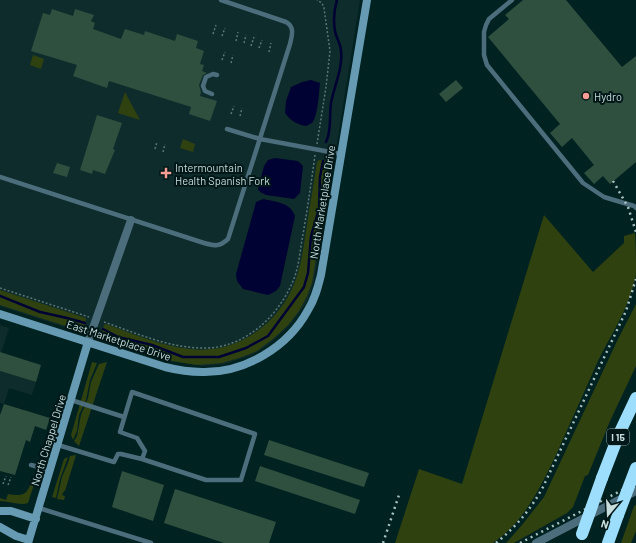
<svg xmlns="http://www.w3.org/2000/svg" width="636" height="543" viewBox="0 0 636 543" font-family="Barlow,sans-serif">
<rect width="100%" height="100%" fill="#002221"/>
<path fill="#0e2c2b" d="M 0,0 L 360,0 L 337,143 L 314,281 L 307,302 L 290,325 L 268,345 L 252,355 L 224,364 L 202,366 L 189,364 L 170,361 L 0,306 Z
M 0,325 L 9,328 L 1,353 L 0,352 Z
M 0,371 L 36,382 L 32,395 L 9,388 L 4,404 L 0,403 Z"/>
<path fill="#304110" d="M 33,55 L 44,59 L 41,69 L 30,65 Z
M 125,92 L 140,120 L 118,113 Z
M 183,139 L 195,144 L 193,152 L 180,148 Z
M 319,160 L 327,161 L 331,166 L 312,283 L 307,296 L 299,311 L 288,325 L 274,338 L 257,351 L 239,358 L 222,363 L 197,365 L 172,361 L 105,339 L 102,333 L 104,325 L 106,324 C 133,334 162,346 190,349 C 237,355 281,323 296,279 C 302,262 304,243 307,225 C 310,204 314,183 317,162 Z
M 544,215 L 593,272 L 624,243 L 624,236 L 635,233 C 636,246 636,262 636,275 C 630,306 612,333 598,361 C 584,392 570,424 556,455 C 540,488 524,522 493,543 L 395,543 L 419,469 L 462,484 Z
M 0,290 L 86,318 L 86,320 L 84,327 L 78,330 L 0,305 Z
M 636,304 L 636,366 L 610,421 L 588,475 L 585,476 L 573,507 L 567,513 L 514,543 L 506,543 L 522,525 L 544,497 L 618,339 Z
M 92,362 L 97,363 L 90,380 L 86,400 L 79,415 L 77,431 L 73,440 L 71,435 Z
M 107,362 L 79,446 L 74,441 L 77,436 L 81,415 L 88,398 L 91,382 L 99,364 Z
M 76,455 L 65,491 L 64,491 L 62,495 L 65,496 L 64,500 L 57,499 L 62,477 L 68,463 L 70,456 Z
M 68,457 L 60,479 L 56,498 L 52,497 L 64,459 Z
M 37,475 L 28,503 C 20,506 9,501 0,501 L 0,498 L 6,500 L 8,494 C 26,497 27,494 33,477 Z
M 636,505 L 636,531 L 631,543 L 621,543 L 634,506 Z"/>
<path fill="#000233" d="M 311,80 L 320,83 C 319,92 318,116 312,123 C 311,123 307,126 306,126 C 296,124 291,121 285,113 L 286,101 L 291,87 L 302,82 Z
M 275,158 L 298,161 L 303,166 L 300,193 L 294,199 L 266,195 L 260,192 L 258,189 L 264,166 L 268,160 Z
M 263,199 C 276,202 290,202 295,216 L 280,286 L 276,291 L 268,295 L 243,289 L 237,281 L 236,274 L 255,206 L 256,202 Z"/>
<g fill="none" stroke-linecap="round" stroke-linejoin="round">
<path stroke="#000233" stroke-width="2.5" d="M 326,142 C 332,130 329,117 331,103 C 334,86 343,69 341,51 C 341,44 336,38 335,31 C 333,20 334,10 337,0
M 0,296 L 40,312 L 67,318 L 85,323
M 103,329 L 118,337 L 152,345 L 183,357 L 219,357 L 246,348 L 268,336 L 304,287 L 308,273 L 311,236 L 319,209 L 320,177 L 323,161"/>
</g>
<path fill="#2f503f" d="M 523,0 L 566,0 L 622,67 L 636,56 L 636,162 L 610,184 L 603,176 L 594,184 L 584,173 L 594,165 L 572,138 L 562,147 L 550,133 L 560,124 L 488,37 L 509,19 L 505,15 Z
M 52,9 L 73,16 L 75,9 L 94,15 L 91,21 L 95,23 L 93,29 L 121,39 L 125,29 L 144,35 L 145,31 L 175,41 L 177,34 L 198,41 L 196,48 L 204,51 L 200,64 L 204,65 L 202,71 L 207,73 L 203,75 L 199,85 L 201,92 L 200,96 L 217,101 L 210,121 L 189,114 L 191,107 L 109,81 L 107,88 L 73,76 L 77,65 L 31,51 L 43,13 L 50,15 Z
M 456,80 L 463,88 L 446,102 L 439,94 Z
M 97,115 L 122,123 L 113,149 L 115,150 L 105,174 L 93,170 L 92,174 L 80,170 Z
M 57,163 L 70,167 L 67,177 L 53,173 Z
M 0,352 L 41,365 L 36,382 L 0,371 Z
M 4,404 L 50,418 L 46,430 L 35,426 L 30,442 L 26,440 L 15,475 L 0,471 L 0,415 Z
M 269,440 L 369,473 L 364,487 L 264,455 Z
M 260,466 L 360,500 L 355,514 L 255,481 Z
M 122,471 L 164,485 L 153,521 L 112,507 Z
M 175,489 L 276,522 L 269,543 L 224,543 L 164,523 Z"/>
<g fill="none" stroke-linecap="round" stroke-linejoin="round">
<path stroke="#5a7776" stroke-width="1.5" stroke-dasharray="2 2" stroke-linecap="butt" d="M 213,34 L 216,25
M 222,36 L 225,28
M 236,41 L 238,32
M 244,43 L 246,35
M 251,46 L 254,37
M 259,48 L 262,40
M 269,52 L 271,43
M 222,60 L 225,52
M 231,63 L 233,55
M 231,114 L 234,106
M 240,116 L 242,108
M 317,144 L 326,87 L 330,51 L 324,8 L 322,3 L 317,0
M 155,149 L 157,142
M 163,152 L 165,144
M 0,288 L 89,317
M 104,322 C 136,333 169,348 203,348 C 246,349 281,314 295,276 C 299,264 300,251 302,240 C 307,212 311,184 315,155
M 3,484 L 6,476
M 8,485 L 11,477"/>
<path stroke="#4c6d7c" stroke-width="4.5" d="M 512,0 L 489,19 L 486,25 L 484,32 L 484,55 L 487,65 L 583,183 L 604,197 L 634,206 L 636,208
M 212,94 L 205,91 L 203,86 L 206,77 L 213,74 L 217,75
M 227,129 L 260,139 L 341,154
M 0,177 L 204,243 C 216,246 219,247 228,239 L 290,44 C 292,35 295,27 286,22 L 221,0
M 71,400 L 124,417
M 57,408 L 68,411
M 58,445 L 114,462 L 118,454 L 121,454 L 142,459 L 206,480 L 241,480 L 255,434 L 132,392 L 120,432 L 137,438 L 145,451 L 142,459
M 31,465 L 51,470
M 39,508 L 151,543"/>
<path stroke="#4c6d7c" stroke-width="8" d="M 88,342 L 131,220
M 536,543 L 636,491"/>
<path stroke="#669bb3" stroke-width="8" d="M 0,314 L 165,367 C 177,370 189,372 202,372 C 245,373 288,347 308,310 C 315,299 318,287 321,275 L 367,0
M 0,511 L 11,511 L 36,519
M 0,527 L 16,536 L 29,540
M 28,543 L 88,342"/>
<path stroke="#9cdefc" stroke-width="12" d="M 602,478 L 619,434 L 636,398
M 608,543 L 618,515"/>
<path stroke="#a8c0bf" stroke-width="2.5" stroke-dasharray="2 4" stroke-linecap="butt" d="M 613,181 L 628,207 L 636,232
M 383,543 L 399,495
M 496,543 C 516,527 531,509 543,487 L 626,311 L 636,279
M 520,543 L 636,483"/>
<path stroke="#9cdefc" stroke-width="12" d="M 618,515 L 636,468
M 582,534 L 602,478"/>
</g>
<g fill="#f59c95" stroke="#021717" stroke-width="1.5">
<circle cx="586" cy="96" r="4"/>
<path d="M164 167h4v4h4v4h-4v4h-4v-4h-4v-4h4z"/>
</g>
<g text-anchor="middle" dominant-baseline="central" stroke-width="4" stroke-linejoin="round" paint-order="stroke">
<rect fill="#021717" stroke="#8ca2a2" stroke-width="1" x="607" y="429" width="22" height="16" rx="3"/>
<g font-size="10" font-weight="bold" fill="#c7dedd">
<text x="618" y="437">I 15</text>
</g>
<g font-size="11" fill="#c7dedd" stroke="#021717" text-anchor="start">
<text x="594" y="96">Hydro</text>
<text x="175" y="167">Intermountain<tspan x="175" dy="13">Health Spanish Fork</tspan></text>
</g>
<g font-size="11" fill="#c7dedd" stroke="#021717">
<text transform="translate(322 202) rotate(-81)">North Marketplace Drive</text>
<text transform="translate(119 340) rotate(18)">East Marketplace Drive</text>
<text transform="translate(48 440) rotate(-73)">North Chappel Drive</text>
</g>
</g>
<g transform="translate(608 515) rotate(198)" stroke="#021717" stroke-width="3" paint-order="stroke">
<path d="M0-3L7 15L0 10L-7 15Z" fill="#c7dedd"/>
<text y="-6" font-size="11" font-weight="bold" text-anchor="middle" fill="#c7dedd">N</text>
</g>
</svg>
